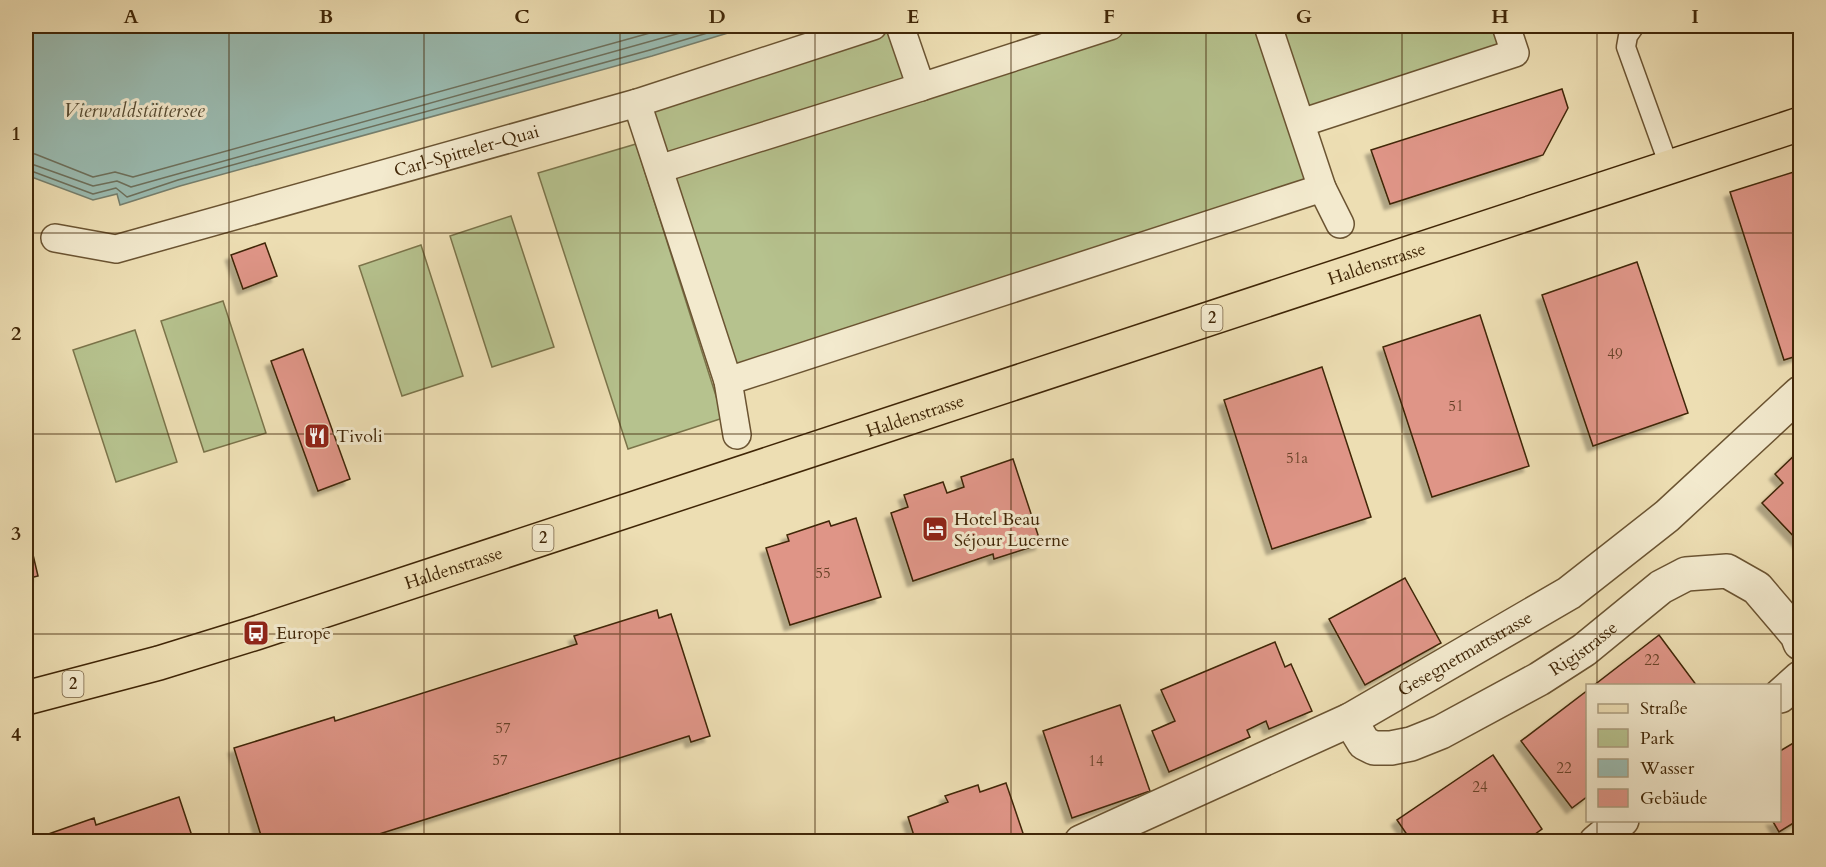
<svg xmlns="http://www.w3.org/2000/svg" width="1826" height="867" viewBox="0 0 1826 867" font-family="Cardo,serif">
<defs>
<filter id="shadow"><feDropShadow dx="-5.5" dy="5.5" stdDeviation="1.5" flood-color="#0004"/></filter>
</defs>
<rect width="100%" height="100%" fill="#eddeb3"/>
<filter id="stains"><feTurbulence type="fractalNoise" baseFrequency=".00333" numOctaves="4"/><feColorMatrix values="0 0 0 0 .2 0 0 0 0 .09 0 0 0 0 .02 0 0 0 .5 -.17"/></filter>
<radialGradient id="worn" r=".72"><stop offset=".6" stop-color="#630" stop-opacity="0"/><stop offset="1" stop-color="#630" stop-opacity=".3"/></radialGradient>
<path fill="#b6c28e" stroke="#7b744a" stroke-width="1.5" d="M 873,26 L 900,26 L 921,87 L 1110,26 L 1506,26 L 1515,53 L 1301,123 L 1322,188 L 728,381 L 637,103 Z
M 636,144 L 723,418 L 628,449 L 538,173 Z
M 511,216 L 554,347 L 492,367 L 450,236 Z
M 421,245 L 463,376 L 402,396 L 359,266 Z
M 223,301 L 266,433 L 204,452 L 161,321 Z
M 135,330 L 177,462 L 116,482 L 73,350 Z"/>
<path fill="#9abbb1" stroke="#767f6d" stroke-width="1.5" d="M 26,26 L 751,26 L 652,56 L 180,186 L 120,205 L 117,194 L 93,200 L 26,175 Z"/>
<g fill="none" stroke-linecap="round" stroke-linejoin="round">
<path stroke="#6d705c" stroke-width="1.5" d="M 26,153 L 35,154 L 93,177 L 115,172 L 133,177 L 675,26
M 26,162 L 93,186 L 117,181 L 131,187 L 705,26
M 26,169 L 93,194 L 116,188 L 127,197 L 178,180 L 650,50 L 731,26"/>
</g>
<path fill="#df9587" stroke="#402607" stroke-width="1.5" filter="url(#shadow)" d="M 1562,89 L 1568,108 L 1543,155 L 1390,204 L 1371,150 Z
M 1800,170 L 1800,355 L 1784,360 L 1730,192 Z
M 265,243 L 277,276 L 243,289 L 231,255 Z
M 1637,262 L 1688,413 L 1593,446 L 1542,295 Z
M 1480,315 L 1529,466 L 1432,497 L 1383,347 Z
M 303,349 L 350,479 L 318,491 L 271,361 Z
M 1322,367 L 1371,517 L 1272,549 L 1224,400 Z
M 1800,450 L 1800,543 L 1762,503 L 1783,483 L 1775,474 Z
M 1013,459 L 1041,544 L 994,559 L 993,554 L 913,581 L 891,513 L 908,507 L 904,495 L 943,482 L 947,493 L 964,487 L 961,477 Z
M 856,518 L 881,597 L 790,625 L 766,548 L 789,541 L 787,535 L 829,521 L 831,526 Z
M 26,525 L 38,576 L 26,579 Z
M 1405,578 L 1441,643 L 1365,685 L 1329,619 Z
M 657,610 L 659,618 L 671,614 L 710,736 L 691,742 L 689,736 L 354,842 L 263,842 L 234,748 L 334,717 L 335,721 L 577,644 L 574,636 Z
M 1659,635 L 1697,686 L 1593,686 Z
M 1275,642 L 1285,667 L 1291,664 L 1312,711 L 1269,729 L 1266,721 L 1247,730 L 1250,737 L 1169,772 L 1152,731 L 1175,721 L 1161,690 Z
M 1588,690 L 1588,796 L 1572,808 L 1521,741 Z
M 1120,705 L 1150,791 L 1072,818 L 1043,731 Z
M 1800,739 L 1800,819 L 1779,832 L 1772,820 L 1780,820 L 1780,751 Z
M 1493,755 L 1542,829 L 1524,842 L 1412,842 L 1397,820 Z
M 1006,783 L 1026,842 L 916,842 L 908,817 L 948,802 L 945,796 L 978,785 L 980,792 Z
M 179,797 L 194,842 L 38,842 L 37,838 L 94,818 L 96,825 Z"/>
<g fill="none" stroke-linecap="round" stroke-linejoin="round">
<g stroke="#6b5432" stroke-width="21">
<path id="service" d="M 1635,26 L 1628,36 L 1626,47 L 1669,166"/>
</g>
<g stroke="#6b5432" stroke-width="30">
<g id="pedestrian">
<path d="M 900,26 L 921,87 L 1110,26"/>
<path d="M 1268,26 L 1322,188 L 1340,224"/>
<path d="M 637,103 L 728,381 L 737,435"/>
<path d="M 1301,123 L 1515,53 L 1506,26"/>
<path d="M 659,169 L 921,87"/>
<path id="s1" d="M 55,238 L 116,249 L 637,103 L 873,26"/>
<path d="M 728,381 L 1322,188"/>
</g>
</g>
<g stroke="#6b5432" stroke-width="36">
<g id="minor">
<path d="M 1780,696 L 1800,678"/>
<path id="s2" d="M 1350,720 L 1364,743 L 1374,748 L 1391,748 L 1411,744 L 1441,732 L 1539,679 L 1584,650 L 1661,587 L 1686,574 L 1727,571 L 1757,588 L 1797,635 L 1800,643"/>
<path id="s3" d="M 1081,842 L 1350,720 L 1569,593 L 1667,516 L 1800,393"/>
<path d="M 1596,842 L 1622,820"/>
</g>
</g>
<g stroke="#402607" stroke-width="36">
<g id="primary">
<path id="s4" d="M 26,698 L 159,663 L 256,633 L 1800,124"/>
</g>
</g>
<use href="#service" stroke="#f3eace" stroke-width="18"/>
<use href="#pedestrian" stroke="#f3eace" stroke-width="27"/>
<use href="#minor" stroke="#f3eace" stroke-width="33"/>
<use href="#primary" stroke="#eddeb3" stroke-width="33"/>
</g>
<path fill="none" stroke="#402607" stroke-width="1.5" stroke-opacity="0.55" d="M 229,26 L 229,842M 424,26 L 424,842M 620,26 L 620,842M 815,26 L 815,842M 1011,26 L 1011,842M 1206,26 L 1206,842M 1402,26 L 1402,842M 1597,26 L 1597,686M 26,233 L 1800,233M 26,434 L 1800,434M 26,634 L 1800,634M 1597,820 L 1597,842"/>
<defs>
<g id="restaurant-square" transform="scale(1.35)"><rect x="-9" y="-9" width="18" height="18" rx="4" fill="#8f2418" stroke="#f3eace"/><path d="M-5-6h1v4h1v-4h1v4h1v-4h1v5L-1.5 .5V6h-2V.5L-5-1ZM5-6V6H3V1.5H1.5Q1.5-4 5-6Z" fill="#fff"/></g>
<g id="hotel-square" transform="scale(1.35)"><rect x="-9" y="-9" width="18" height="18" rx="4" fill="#8f2418" stroke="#f3eace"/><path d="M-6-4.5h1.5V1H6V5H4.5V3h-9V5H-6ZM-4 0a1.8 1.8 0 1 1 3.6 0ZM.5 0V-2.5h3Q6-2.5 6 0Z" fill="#fff"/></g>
<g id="bus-square" transform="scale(1.35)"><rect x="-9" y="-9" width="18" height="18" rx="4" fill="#8f2418" stroke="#f3eace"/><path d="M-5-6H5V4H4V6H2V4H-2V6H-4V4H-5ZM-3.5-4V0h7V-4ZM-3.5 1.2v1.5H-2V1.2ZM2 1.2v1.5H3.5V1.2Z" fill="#fff"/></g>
</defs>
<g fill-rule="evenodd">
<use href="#restaurant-square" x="317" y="436"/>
<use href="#hotel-square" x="935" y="529"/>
<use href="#bus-square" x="256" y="633"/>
</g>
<g text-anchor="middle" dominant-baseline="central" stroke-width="6" stroke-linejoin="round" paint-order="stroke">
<g font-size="15" fill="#684227">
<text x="1615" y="354">49</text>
<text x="1456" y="406">51</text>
<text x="1297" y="458">51a</text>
<text x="823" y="573">55</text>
<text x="1652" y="660">22</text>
<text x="503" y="728">57</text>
<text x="500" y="760">57</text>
<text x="1096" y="761">14</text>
<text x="1564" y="768">22</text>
<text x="1480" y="787">24</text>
</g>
<g fill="#f3eace" stroke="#766143" stroke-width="1.5">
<rect x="1201.5" y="305" width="21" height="26" rx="4.5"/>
<rect x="532.5" y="525" width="21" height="26" rx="4.5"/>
<rect x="62.5" y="671" width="21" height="26" rx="4.5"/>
</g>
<g font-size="16" font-weight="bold" fill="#402607">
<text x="1212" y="318">2</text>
<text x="543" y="538">2</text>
<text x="73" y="684">2</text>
</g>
<g font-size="18" fill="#402607" stroke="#f3eace">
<text stroke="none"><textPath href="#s1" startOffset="426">Carl-Spitteler-Quai</textPath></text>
<text stroke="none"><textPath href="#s4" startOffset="1419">Haldenstrasse</textPath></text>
<text stroke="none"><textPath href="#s4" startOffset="933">Haldenstrasse</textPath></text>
<text stroke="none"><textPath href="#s4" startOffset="447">Haldenstrasse</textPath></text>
<text stroke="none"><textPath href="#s2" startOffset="273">Rigistrasse</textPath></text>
<text stroke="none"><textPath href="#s3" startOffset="428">Gesegnetmattstrasse</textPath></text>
</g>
<g font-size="18" fill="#402607" stroke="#f3eace" text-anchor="start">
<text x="336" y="436">Tivoli</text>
<text x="954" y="519">Hotel Beau<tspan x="954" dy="21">Séjour Lucerne</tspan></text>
<text x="276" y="633">Europe</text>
</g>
<g font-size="20" font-style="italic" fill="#564b32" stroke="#f3eace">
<text x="134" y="110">Vierwaldstättersee</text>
</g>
</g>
<rect width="1826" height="867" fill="none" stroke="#eddeb3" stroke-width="66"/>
<rect x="1586" y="684" width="195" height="138" fill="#f3eace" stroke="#ab9c7e" stroke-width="1.5"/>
<rect x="1598" y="704" width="30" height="9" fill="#eddeb3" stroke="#ab9c7e" stroke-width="1.5"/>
<text x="1640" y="714" font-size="18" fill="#402607">Straße</text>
<rect x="1598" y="729" width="30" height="18" fill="#b6c28e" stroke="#ab9c7e" stroke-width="1.5"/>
<text x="1640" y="744" font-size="18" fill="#402607">Park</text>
<rect x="1598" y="759" width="30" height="18" fill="#9abbb1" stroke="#ab9c7e" stroke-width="1.5"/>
<text x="1640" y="774" font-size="18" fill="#402607">Wasser</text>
<rect x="1598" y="789" width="30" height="18" fill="#df9587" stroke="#ab9c7e" stroke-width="1.5"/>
<text x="1640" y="804" font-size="18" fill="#402607">Gebäude</text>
<rect x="33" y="33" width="1760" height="801" fill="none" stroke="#402607" stroke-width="2"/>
<g font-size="20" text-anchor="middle" font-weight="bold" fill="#402607">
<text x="131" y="23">A</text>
<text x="326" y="23">B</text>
<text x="522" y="23">C</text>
<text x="717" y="23">D</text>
<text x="913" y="23">E</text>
<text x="1109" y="23">F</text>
<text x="1304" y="23">G</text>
<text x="1500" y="23">H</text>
<text x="1695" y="23">I</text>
<text x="16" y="140">1</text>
<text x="16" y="340">2</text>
<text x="16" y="540">3</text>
<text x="16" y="741">4</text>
</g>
<rect width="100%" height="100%" filter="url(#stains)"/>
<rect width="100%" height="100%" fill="url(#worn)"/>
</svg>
